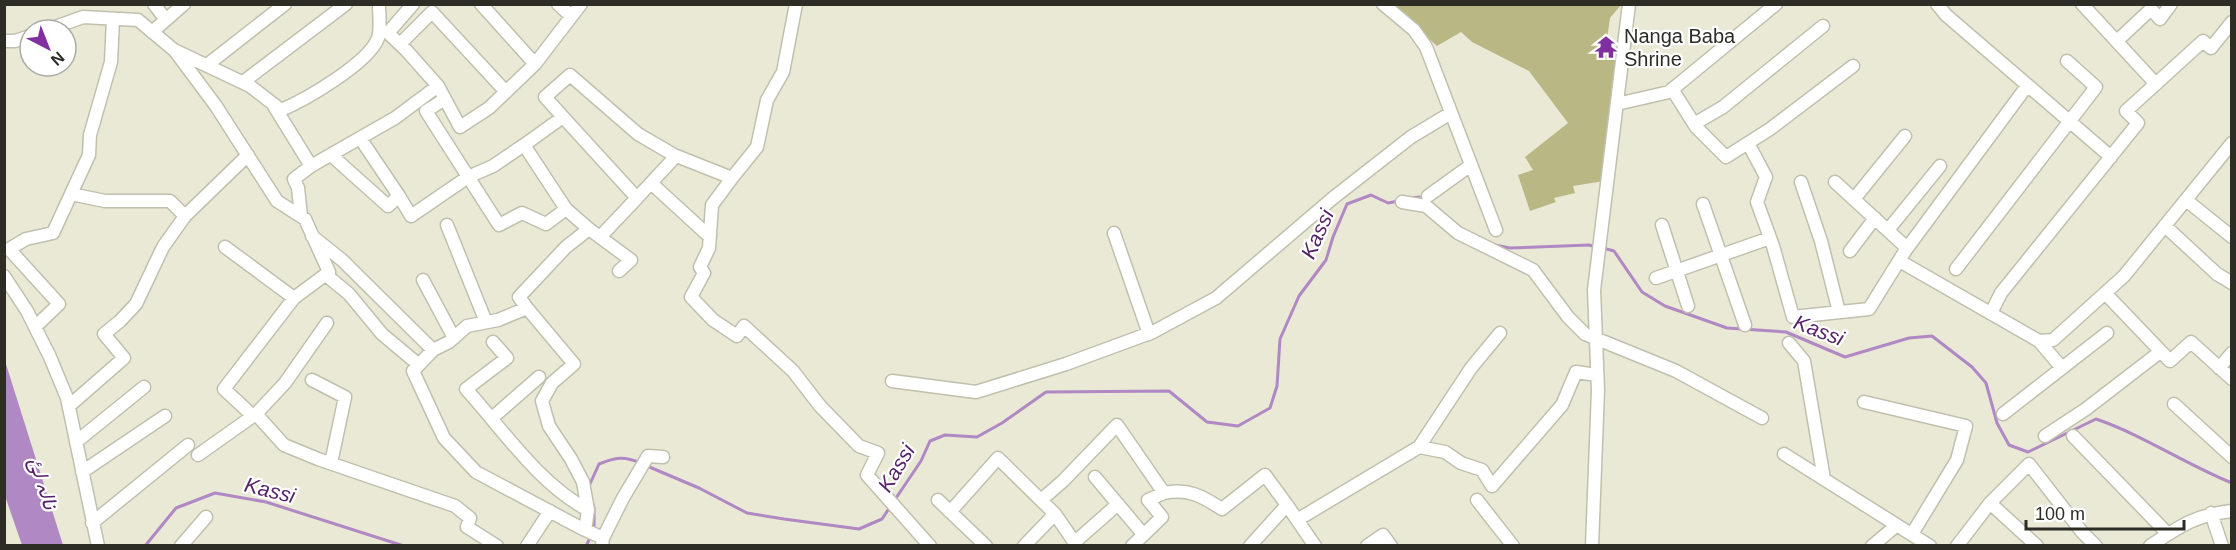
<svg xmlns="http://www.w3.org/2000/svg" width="2236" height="550" viewBox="0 0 2236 550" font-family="Arial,Vazirmatn,sans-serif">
<rect width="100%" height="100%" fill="#e9e9d6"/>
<path fill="#b9b885" d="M 1391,5 L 1621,5 L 1610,18 L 1607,39 L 1599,48 L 1619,64 L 1604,181 L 1573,186 L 1575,193 L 1554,198 L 1556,202 L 1530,211 L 1518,175 L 1533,170 L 1525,157 L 1568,123 L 1529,71 L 1472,42 L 1461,32 L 1437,46 Z"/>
<path fill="#b088c3" d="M 5,361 L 63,545 L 22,545 L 5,496 Z"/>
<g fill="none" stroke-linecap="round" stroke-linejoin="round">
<path stroke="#b088c3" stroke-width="3" d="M 1411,198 L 1419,197 L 1424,201
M 1495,245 L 1510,248 L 1589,245 L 1596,247
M 1603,248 L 1614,251 L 1642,292 L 1665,306 L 1727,328 L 1786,332 L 1845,357 L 1909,338 L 1932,336 L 1972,367 L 1986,383 L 1997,423 L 2009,445 L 2028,452 L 2096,419 C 2143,435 2185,464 2232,483
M 647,466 L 699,488 L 747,513 L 784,519 L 859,529 L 882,519 L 890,507
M 589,486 L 599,464 C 616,457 624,456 641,463
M 592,501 L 594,508 L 594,530
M 894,501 L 921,461 L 930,441 L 945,435 L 977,437 L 1002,423 L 1046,392 L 1169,391 L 1207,422 L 1238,426 L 1270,408 L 1277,386 L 1280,339 L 1299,296 L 1326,260 L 1333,237 L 1347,204 L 1371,195 L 1388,203 L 1399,201
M 145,546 L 176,508 L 215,493 L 266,502 L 404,546
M 586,546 L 591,536"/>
<g stroke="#c0c0ae" stroke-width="15">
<path id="minor" d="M 154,4 L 166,20
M 413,4 L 388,33 L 406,50 L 438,86 L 460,127 L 489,108 L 535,64 L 481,4
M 558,4 L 571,16
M 1383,4 L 1414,30 L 1426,47 L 1496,230
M 1937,4 L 1946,15 L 2111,157
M 2082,4 L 2156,84
M 47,30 L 83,17 L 138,20 L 174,50 L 250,86 L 281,110 C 305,100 369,63 378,38 C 381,29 379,14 379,4
M 152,32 L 184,4
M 4,41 L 15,41 L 30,36
M 2117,41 L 2151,9 L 2160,19 L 2171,4
M 400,44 L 432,12 L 506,92
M 175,51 L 216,106 L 277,201 L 305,219 L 329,272 L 294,298 L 225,247
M 535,64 L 581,4
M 207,65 L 285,4
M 243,82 L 346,4
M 1672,89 L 1696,127 L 1726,157 L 1770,129 L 1853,66
M 445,99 L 426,111 L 499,225 L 522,213 L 546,224 L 566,209 L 589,229
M 1617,104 L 1669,92 L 1776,4
M 274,106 L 311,166 L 395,118 L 438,86
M 563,117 L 545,97 L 570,75 L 638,134 L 674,155 L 732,178 L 757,147 L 767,100 L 783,72 L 796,4
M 1694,124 L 1723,107 L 1823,26
M 1748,143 L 1766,177 L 1757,202 L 1773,246 L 1793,317 L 1869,309 L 1905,251 L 2027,86
M 331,155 L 388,206 L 399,196 L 360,138
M 732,178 L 712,205 L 709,248 L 700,267 L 704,273 L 691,297 L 713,320 L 737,336 L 744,326 L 793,371 L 820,406 L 859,446 L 878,453 L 867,475 L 930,546
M 1801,182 L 1821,241 L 1839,312
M 1835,182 L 1907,248
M 651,183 L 710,237
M 71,194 L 105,201 L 170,201 L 185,216 L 248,155
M 399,196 L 411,216 L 468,177 L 493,166 L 524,145
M 1428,196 L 1471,165
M 637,198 L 676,156
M 1854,199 L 1905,136
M 2186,200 L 2232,237
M 1402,202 L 1426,206 L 1458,233 L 1533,270 L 1568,317 L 1585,334 L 1676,371 L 1762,418
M 1703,204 L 1745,325
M 566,209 L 524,145 L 563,117 L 637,198 L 600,237
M 301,216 L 298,188 L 294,179 L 311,166
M 447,225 L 486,322
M 1662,225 L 1688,306
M 2165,226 L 2217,274 L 2232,283
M 1888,230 L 1940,166
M 1114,233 L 1149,334
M 312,236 L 342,260 L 433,350 L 413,371 L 444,438 L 476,472 L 581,528 L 603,538 L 602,546
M 1850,251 L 1875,218
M 1903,263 L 2039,341 L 2053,340 L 2124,276 L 2232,143
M 1956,269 L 2096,87 L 2067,61
M 326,275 L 349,294 L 382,334 L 419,365
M 4,276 L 27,311 L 50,357 L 67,398 L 98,546
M 1656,278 L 1770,238
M 423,280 L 454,338
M 2105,293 L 2170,361 L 2191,342 L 2232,379
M 294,298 L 224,389 L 253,416 L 256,414 L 284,445 L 318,459 L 455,506 L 470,518 L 467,527 L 497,546
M 527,308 L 519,297 L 566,247 L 589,229 L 631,260 L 619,271
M 1991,313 L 2001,293 L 2138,123 L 2126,111 L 2203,41 L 2211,48 L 2232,22
M 35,327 L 59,304 L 9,249 L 26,239 L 53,233 L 89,155 L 90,135 L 111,62 L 113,19
M 2039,341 L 2062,368
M 493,342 L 507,358 L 466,389 C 504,431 538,483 588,510 L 585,530
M 1789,343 L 1804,361 L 1824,479
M 433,350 L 449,342 L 467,326 L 498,320 L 527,308 L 574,364 L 552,383 L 542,401 L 549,426 L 571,459 L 583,482 L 588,510
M 2219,368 L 2232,353
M 312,380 L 345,397 L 331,463
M 892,381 L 976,392 L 1066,364 L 1153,332 L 1216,298 L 1333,198 L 1411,137 L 1451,113
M 1864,402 L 1966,426 L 1957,460 L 1912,534
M 2174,404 L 2232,457
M 69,406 L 124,358 L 104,334 L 120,321 L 136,304 L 163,247 L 185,216
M 256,414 L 285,383 L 327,323
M 2003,414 L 2107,333
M 492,418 L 539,377
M 2045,436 L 2086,409 L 2160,352
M 2073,436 L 2168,534
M 76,442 L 144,387
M 1419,447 L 1471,368 L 1500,333
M 1784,454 L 1930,546
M 198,455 L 253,416
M 82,472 L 165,416
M 1095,477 L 1143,534
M 1164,493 C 1188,488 1202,496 1222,509 L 1265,475 L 1287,505 L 1250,546
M 938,500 L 986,546
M 1041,500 L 1063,481 L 1117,425 L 1164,493 L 1148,500 L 1162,517 L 1132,546
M 1477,500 L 1513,546
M 1990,503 L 2029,464 L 2082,532 L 2096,546
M 1287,505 L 1315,546
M 950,512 L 998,458 L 1055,514
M 2211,513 L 2222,546
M 1297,520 L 1419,447 L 1445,452 L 1461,463 L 1482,470 L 1492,486 L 1562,405 L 1576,372 L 1597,375
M 92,523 L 188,445
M 603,538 L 623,498 L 648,456 L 663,457
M 1075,542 L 1118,504
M 181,546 L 206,517
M 527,546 L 550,511
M 1024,546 L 1055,514 L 1077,546
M 1367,546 L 1383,535 L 1391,546
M 1592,546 L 1598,390 L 1594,290 L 1629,4
M 1872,546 L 1897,525
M 1957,546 L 1990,503 L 2037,546
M 2150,546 C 2180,526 2195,515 2232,511"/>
</g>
<use href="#minor" stroke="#fff" stroke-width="12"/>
</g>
<defs>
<g id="temple-bare" transform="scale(1.8)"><path d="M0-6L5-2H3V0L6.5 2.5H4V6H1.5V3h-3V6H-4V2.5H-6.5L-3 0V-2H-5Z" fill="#7f2f9f" stroke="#fff" stroke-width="2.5" paint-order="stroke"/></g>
</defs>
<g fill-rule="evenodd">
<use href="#temple-bare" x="1606" y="47"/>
</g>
<g text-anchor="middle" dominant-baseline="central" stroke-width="4.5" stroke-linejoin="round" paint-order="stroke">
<g font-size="20" fill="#2d2d26" stroke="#fff" text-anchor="start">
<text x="1624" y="36">Nanga Baba<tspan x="1624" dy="23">Shrine</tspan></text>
</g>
<g font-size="21" font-style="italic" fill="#56236b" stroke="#fff">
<text transform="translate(1317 234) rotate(-66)">Kassi</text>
<text transform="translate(1819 330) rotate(21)">Kassi</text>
<text transform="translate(896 468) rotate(-59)">Kassi</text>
<text transform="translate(44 483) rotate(73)">نالہ لئ</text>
<text transform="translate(270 490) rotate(14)">Kassi</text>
</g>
</g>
<rect width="2236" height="550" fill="none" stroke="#2d2d26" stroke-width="12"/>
<g transform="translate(48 48) rotate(138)"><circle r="28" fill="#ffffff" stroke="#ababa8" stroke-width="1.5"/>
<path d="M0-4.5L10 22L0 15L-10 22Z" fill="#7f2f9f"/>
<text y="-9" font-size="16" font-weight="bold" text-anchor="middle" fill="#2d2d26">N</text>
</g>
<path d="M2026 520v9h158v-9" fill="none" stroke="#2d2d26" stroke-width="3"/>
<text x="2035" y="520" font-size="18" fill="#2d2d26" stroke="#ffffff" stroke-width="4.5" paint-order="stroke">100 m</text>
</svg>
